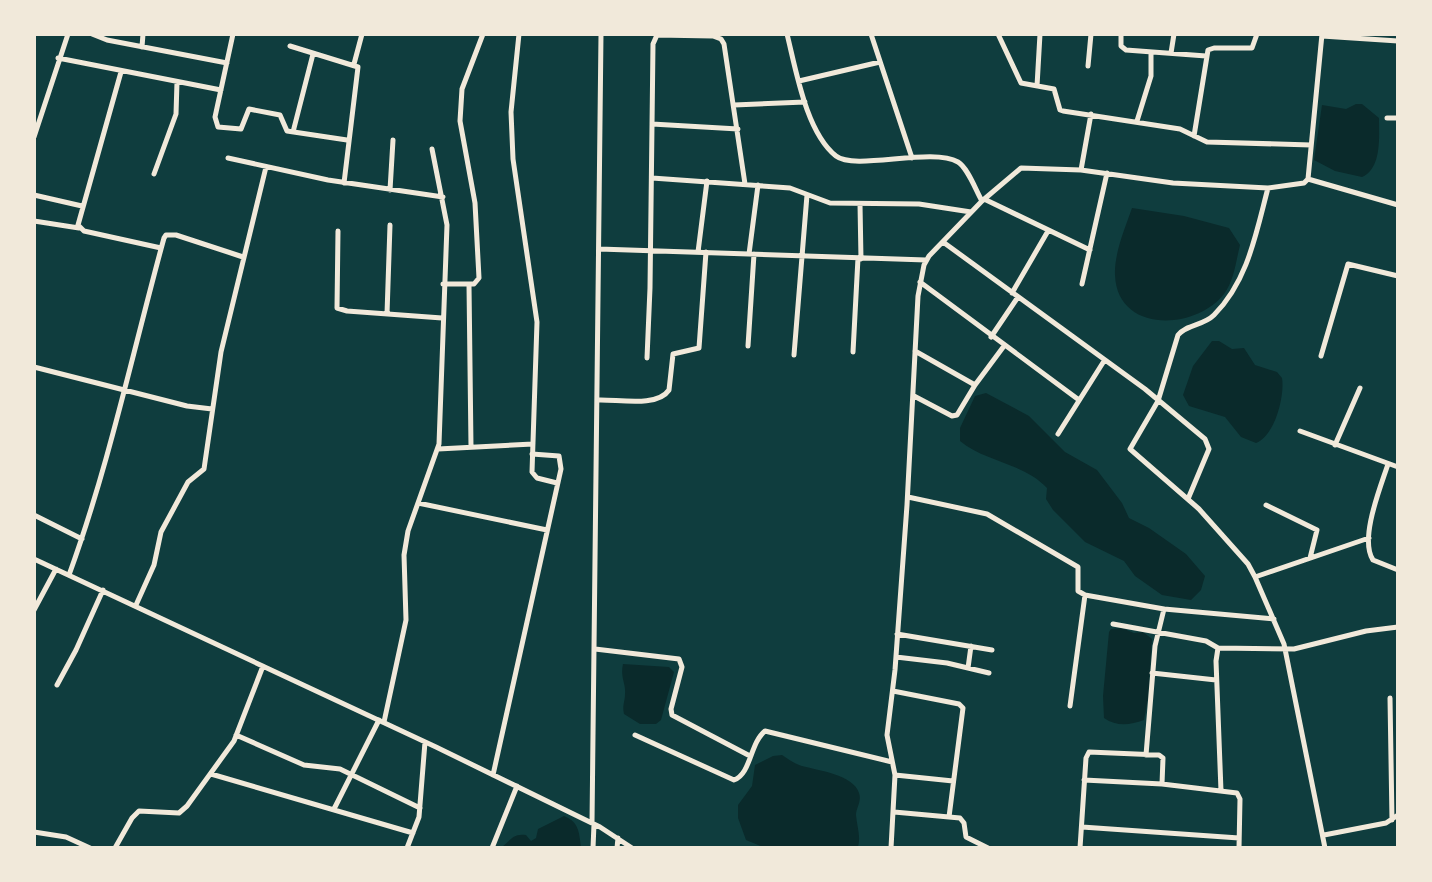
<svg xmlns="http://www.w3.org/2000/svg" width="1432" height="882" viewBox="0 0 1432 882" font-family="'IBM Plex Serif',serif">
<rect width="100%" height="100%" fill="#0f3d3e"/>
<path fill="#0a2a2b" d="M 1356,104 L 1362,104 L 1379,118 C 1379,137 1382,168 1362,177 L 1335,171 L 1314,160 L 1322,105 L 1346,109 Z
M 1132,208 L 1184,216 L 1229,228 L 1240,245 C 1236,261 1234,281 1224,294 C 1195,331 1117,333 1115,275 C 1114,254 1125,228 1132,208 Z
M 1212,341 L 1219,341 L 1232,349 L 1244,348 L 1255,365 L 1277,372 L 1282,378 C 1285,395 1275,436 1256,443 L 1241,437 L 1225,417 L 1189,406 L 1183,395 L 1193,366 Z
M 986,393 L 1029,416 L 1065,452 L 1097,470 L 1122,503 L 1129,518 L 1149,528 L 1186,554 L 1205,576 L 1201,590 L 1191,600 L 1162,595 L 1135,576 L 1124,561 L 1085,542 L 1053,510 L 1046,499 L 1047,488 C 1024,463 985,462 960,441 L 960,428 L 975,396 Z
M 1122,628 L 1134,633 L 1143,632 L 1152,639 L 1148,698 L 1144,720 C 1130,725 1117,727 1104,718 L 1103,696 L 1109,632 L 1111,629 Z
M 623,664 L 669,667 L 674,672 L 661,720 L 656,724 L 640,724 L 624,714 C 622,705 625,702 625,694 C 626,683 620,678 623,664 Z
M 782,755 C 788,759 795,764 802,766 C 817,770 854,775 859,793 C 862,801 856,808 856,815 C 857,827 861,836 858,847 L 763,847 L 746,840 L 738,818 L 738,805 L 752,786 L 755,765 L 773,756 Z
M 564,816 C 579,822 579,832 581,847 L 502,847 C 511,840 513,833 526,835 L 531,841 L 536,838 L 538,829 Z"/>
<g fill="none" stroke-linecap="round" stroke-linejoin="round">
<path stroke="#f1e9da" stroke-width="5" d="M 92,34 L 107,40 L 227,63
M 233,34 L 215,117 L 218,127 L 241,129 L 249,109 L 280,115 L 287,131 L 347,140
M 519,34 L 511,112 L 513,159 L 537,322 L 532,472 L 537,478 L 557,483
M 787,34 C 796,70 806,132 836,156 C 855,171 932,147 958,162 C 968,168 976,191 982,201
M 871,34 L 912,158
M 998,34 L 1021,83 L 1054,89 L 1060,110 L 1063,111 L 1180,129 L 1207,142 L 1311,145
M 1121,34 L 1121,46 L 1126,50 L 1206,56
M 1322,36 L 1398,41
M 290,46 L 358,67 L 344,183
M 142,47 L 143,34
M 1171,53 L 1174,34
M 58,58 L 221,90
M 354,64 L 362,34
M 1088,66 L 1091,34
M 121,72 L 78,225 L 84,231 L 161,248
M 799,81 L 880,62
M 1037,86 L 1040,34
M 734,105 L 805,102
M 1387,118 L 1398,118
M 1137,121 L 1151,76 L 1151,52
M 652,124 L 738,129
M 293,132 L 313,54
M 1194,136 L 1208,50 L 1214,48 L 1252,48 L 1257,34
M 34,137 L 68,34
M 228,158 L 328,180 L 443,197
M 1081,170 L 1091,114
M 154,174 L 176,114 L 177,82
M 652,178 L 790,188 L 830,203 L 919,204 L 971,212
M 1308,179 L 1398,205
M 1268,188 C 1256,233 1248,281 1214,315 C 1203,326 1187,324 1178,335 L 1158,401 L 1130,449 L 1199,509 L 1248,564 L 1255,577 L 1284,644 L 1325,848
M 390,190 L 393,140
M 34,195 L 82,206
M 984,199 L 1090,250
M 860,204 L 861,259
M 34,221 L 79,228
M 338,231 L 337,308 L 347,311 L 442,318
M 943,242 L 1145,389 L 1205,439 L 1209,449 L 1188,499
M 599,249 L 926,260
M 698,252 L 707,181
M 749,254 L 758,185
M 920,282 L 1079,400
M 443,284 L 474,284 L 479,278 L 475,203 L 460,121 L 462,89 L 483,34
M 1082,284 L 1107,173
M 469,285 L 471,447
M 1012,293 L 1048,231
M 387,314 L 390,225
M 991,337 L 1018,297
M 748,346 L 754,254
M 915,351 L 975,385
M 853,352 L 858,258
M 794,355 L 807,195
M 1321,356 L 1348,264 L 1398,276
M 647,358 L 650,288 L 653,44 L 657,35 L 713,36 L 721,39 L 724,44 L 745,184
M 34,367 L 187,406 L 212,409
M 914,396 L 952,416 L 957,415 L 975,385 L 1004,346
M 598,400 C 617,399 657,408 669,390 L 673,354 L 699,348 L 706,252
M 1300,431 L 1398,467
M 1058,434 L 1104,361
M 1335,445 L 1360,388
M 438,449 L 533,444
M 1388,464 C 1381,486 1359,539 1373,560 L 1398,570
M 908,497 L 987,514 L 1078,567 L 1078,591 L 1085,595 L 1164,609 L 1274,619
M 418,503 L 547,530
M 1266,505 L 1317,530 L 1310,558
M 34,515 L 82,539
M 34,559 L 436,747 L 600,827 L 632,848
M 69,575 C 109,465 133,351 164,238 L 166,235 L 176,235 L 243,257
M 1255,577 L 1369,538
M 136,605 L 154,565 L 161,532 L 188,482 L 204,469 L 221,352 L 266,167
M 34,610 L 56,569
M 1113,624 L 1206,641 L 1218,648
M 897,634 L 992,650
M 595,649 L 679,659 L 682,667 L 671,709 L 672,715 L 750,756
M 896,657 L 947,663 L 989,673
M 968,668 L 971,646
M 1152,673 L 1216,680
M 57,685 L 76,650 L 103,590
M 893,691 L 959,704 L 963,708 L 949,817
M 1390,698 L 1392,820
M 1070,706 L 1085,595
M 384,722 L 406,620 L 404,555 L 408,531 L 439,444 L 447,225 L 432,149
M 236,735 L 304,765 L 340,769 L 420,808
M 635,735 L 734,780 C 751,774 750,743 765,731 L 892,762
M 1146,755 L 1155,646 L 1164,609
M 211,774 L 413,833
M 493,775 L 561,469 L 559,456 L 532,454
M 895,775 L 953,781
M 1084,780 L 1162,784 L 1237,793 L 1240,799 L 1239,848
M 1221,791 L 1216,661 L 1218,648 L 1294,649 L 1366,631 L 1398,627
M 334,809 L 379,720
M 894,812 L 960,818 L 964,823 L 966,837 L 988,848
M 592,823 L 601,34
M 1082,827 L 1239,838
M 34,832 L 66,837 L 90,848
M 1324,835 L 1386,823 L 1398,815
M 115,848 L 132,818 L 139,811 L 179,813 L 187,806 L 234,741 L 263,666
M 407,848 L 419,817 L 425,742
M 492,848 L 517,786
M 593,848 L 594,824
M 617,848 L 618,838
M 891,848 L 895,775 L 887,735 L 895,670 L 907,505 L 918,296 L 924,265 L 929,256 L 982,201 L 1021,168 L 1081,170 L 1173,183 L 1268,188 L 1304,183 L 1308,179 L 1322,34
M 1080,848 L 1086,758 L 1089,752 L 1159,755 L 1163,758 L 1162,784"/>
</g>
<rect width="1432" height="882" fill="none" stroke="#f1e9da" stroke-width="72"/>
</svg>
